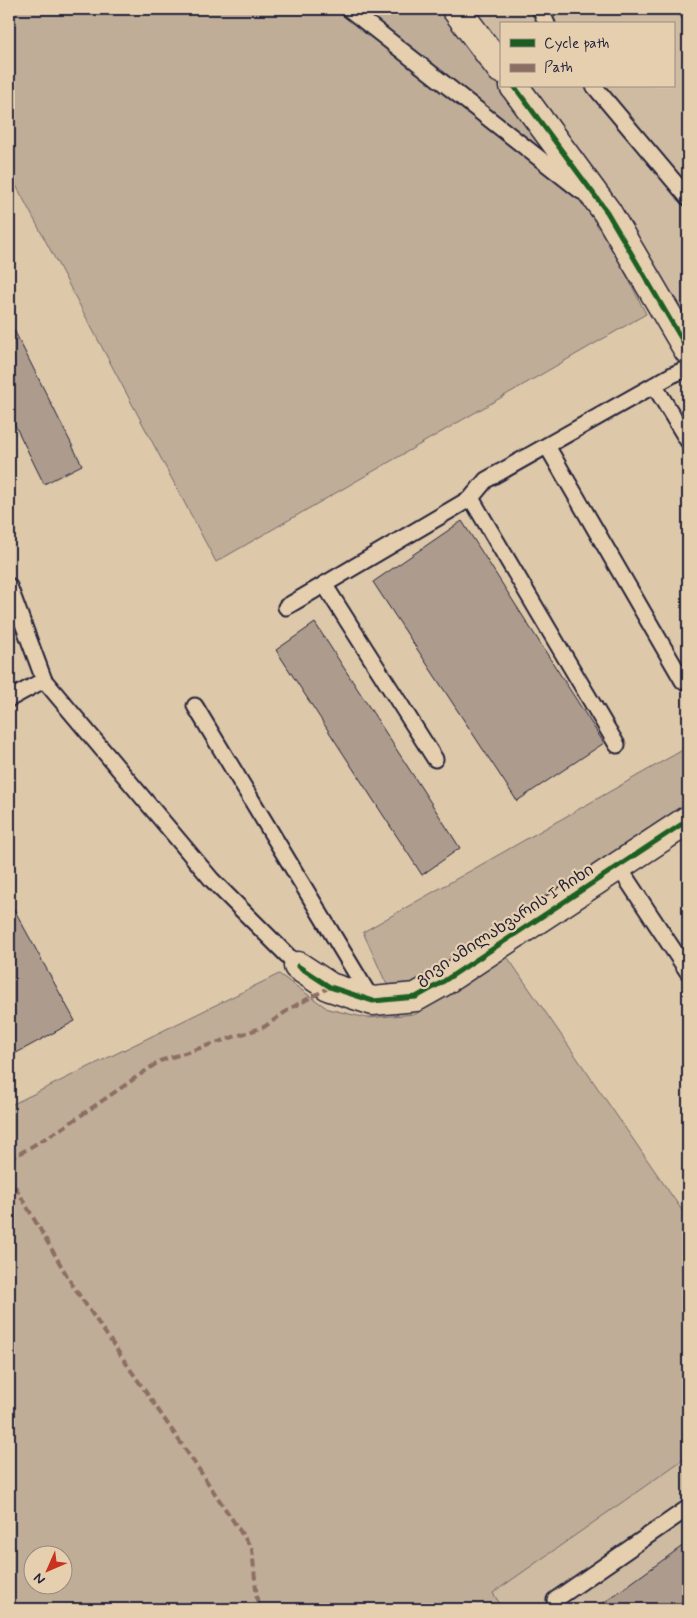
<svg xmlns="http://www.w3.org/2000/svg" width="697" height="1618" viewBox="0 0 697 1618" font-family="Mynerve,'Noto Sans Georgian',sans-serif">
<rect width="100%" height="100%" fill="#dec8aa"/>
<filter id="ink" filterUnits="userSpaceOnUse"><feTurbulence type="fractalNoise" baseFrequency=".02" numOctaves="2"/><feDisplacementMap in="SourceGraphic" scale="10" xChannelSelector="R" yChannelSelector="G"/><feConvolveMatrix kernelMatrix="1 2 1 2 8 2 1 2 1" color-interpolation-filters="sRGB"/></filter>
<g filter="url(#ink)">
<path fill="#cfbba1" d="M 467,9 L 688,9 L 688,325 L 521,86 L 673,86 L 673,24 L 501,24 L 501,57 Z
M 688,1456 L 688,1609 L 503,1609 L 492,1593 Z"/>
<path fill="#bfad98" stroke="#70686a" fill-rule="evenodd" d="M 9,9 L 442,9 L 598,218 L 646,314 L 216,562 L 9,172 Z
M 688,747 L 688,810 L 421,987 L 398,990 L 386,983 L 363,932 Z
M 506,955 L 688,1219 L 688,1456 L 493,1593 L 503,1609 L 9,1609 L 9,1106 L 279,974 L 328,1009 L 367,1018 L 416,1014 ZM 32,1556 L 62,1556 L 62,1586 L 32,1586 Z"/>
<path fill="#ad9c8d" stroke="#22223b" d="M 676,9 L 688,9 L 688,28 Z
M 9,320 L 82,465 L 44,484 L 9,413 Z
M 462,521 L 604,743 L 517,801 L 373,582 Z
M 315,623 L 460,848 L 422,875 L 276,650 Z
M 9,900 L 75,1021 L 9,1057 Z
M 688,1542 L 688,1609 L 595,1609 Z"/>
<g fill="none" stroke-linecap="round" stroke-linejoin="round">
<g stroke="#22223b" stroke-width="19">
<path id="service" d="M 349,9 L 581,191
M 540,9 L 547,24
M 594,86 L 688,198
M 654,385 L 688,441
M 547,446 L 683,681
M 324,584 L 435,759
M 9,586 L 44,680
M 286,607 L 471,498
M 9,699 L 44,680 L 212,880 L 298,966
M 195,706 L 372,1000
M 617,745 L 471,498 L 486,480 L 672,375 L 688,368
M 618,866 L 688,972
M 555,1600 L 688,1508"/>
</g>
<g stroke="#22223b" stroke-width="31">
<path id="minor" d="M 456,9 L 501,69
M 514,86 L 607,212 L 688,350
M 298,966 L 330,987 L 373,1001 L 416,997 L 441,983 L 688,820"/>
</g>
<use href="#service" stroke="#e6cfaf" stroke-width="15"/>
<use href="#minor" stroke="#e6cfaf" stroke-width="28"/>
<path stroke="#8d6e63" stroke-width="4" stroke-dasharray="8 4" stroke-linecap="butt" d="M 9,1160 L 64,1127 L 160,1061 L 264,1027 L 291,1008 L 330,987
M 9,1176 L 73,1286 L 198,1468 L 252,1549 L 258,1609"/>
<g stroke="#e6cfaf" stroke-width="8">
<path id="cycleway" d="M 514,86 L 607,212 L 688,350
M 298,966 L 330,987 L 373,1001 L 416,997 L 441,983 L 688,820"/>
</g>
<use href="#cycleway" stroke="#1b5e20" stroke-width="5"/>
</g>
</g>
<g text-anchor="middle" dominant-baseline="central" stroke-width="4.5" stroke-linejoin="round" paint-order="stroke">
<g font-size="16" fill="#22223b" stroke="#e6cfaf">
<text transform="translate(505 925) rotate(-33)">გივი ამილახვარის I ჩიხი</text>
</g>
</g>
<rect width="697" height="1618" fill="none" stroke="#e6cfaf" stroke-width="30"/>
<rect x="15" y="15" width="667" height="1588" fill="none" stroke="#22223b" stroke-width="2" filter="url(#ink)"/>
<rect x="500" y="22" width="175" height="65" fill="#e6cfaf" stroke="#988a81"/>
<rect x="510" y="39" width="25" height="8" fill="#1b5e20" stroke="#988a81"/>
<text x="544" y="48" font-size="15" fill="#22223b">Cycle path</text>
<rect x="510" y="64" width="25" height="8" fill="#8d6e63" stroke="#988a81"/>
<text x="544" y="72" font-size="15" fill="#22223b">Path</text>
<g transform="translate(48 1570) rotate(225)"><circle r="24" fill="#e6cfaf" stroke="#988a81"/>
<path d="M0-4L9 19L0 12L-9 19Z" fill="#c8321e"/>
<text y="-8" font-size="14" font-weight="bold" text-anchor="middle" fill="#22223b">N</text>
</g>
</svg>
